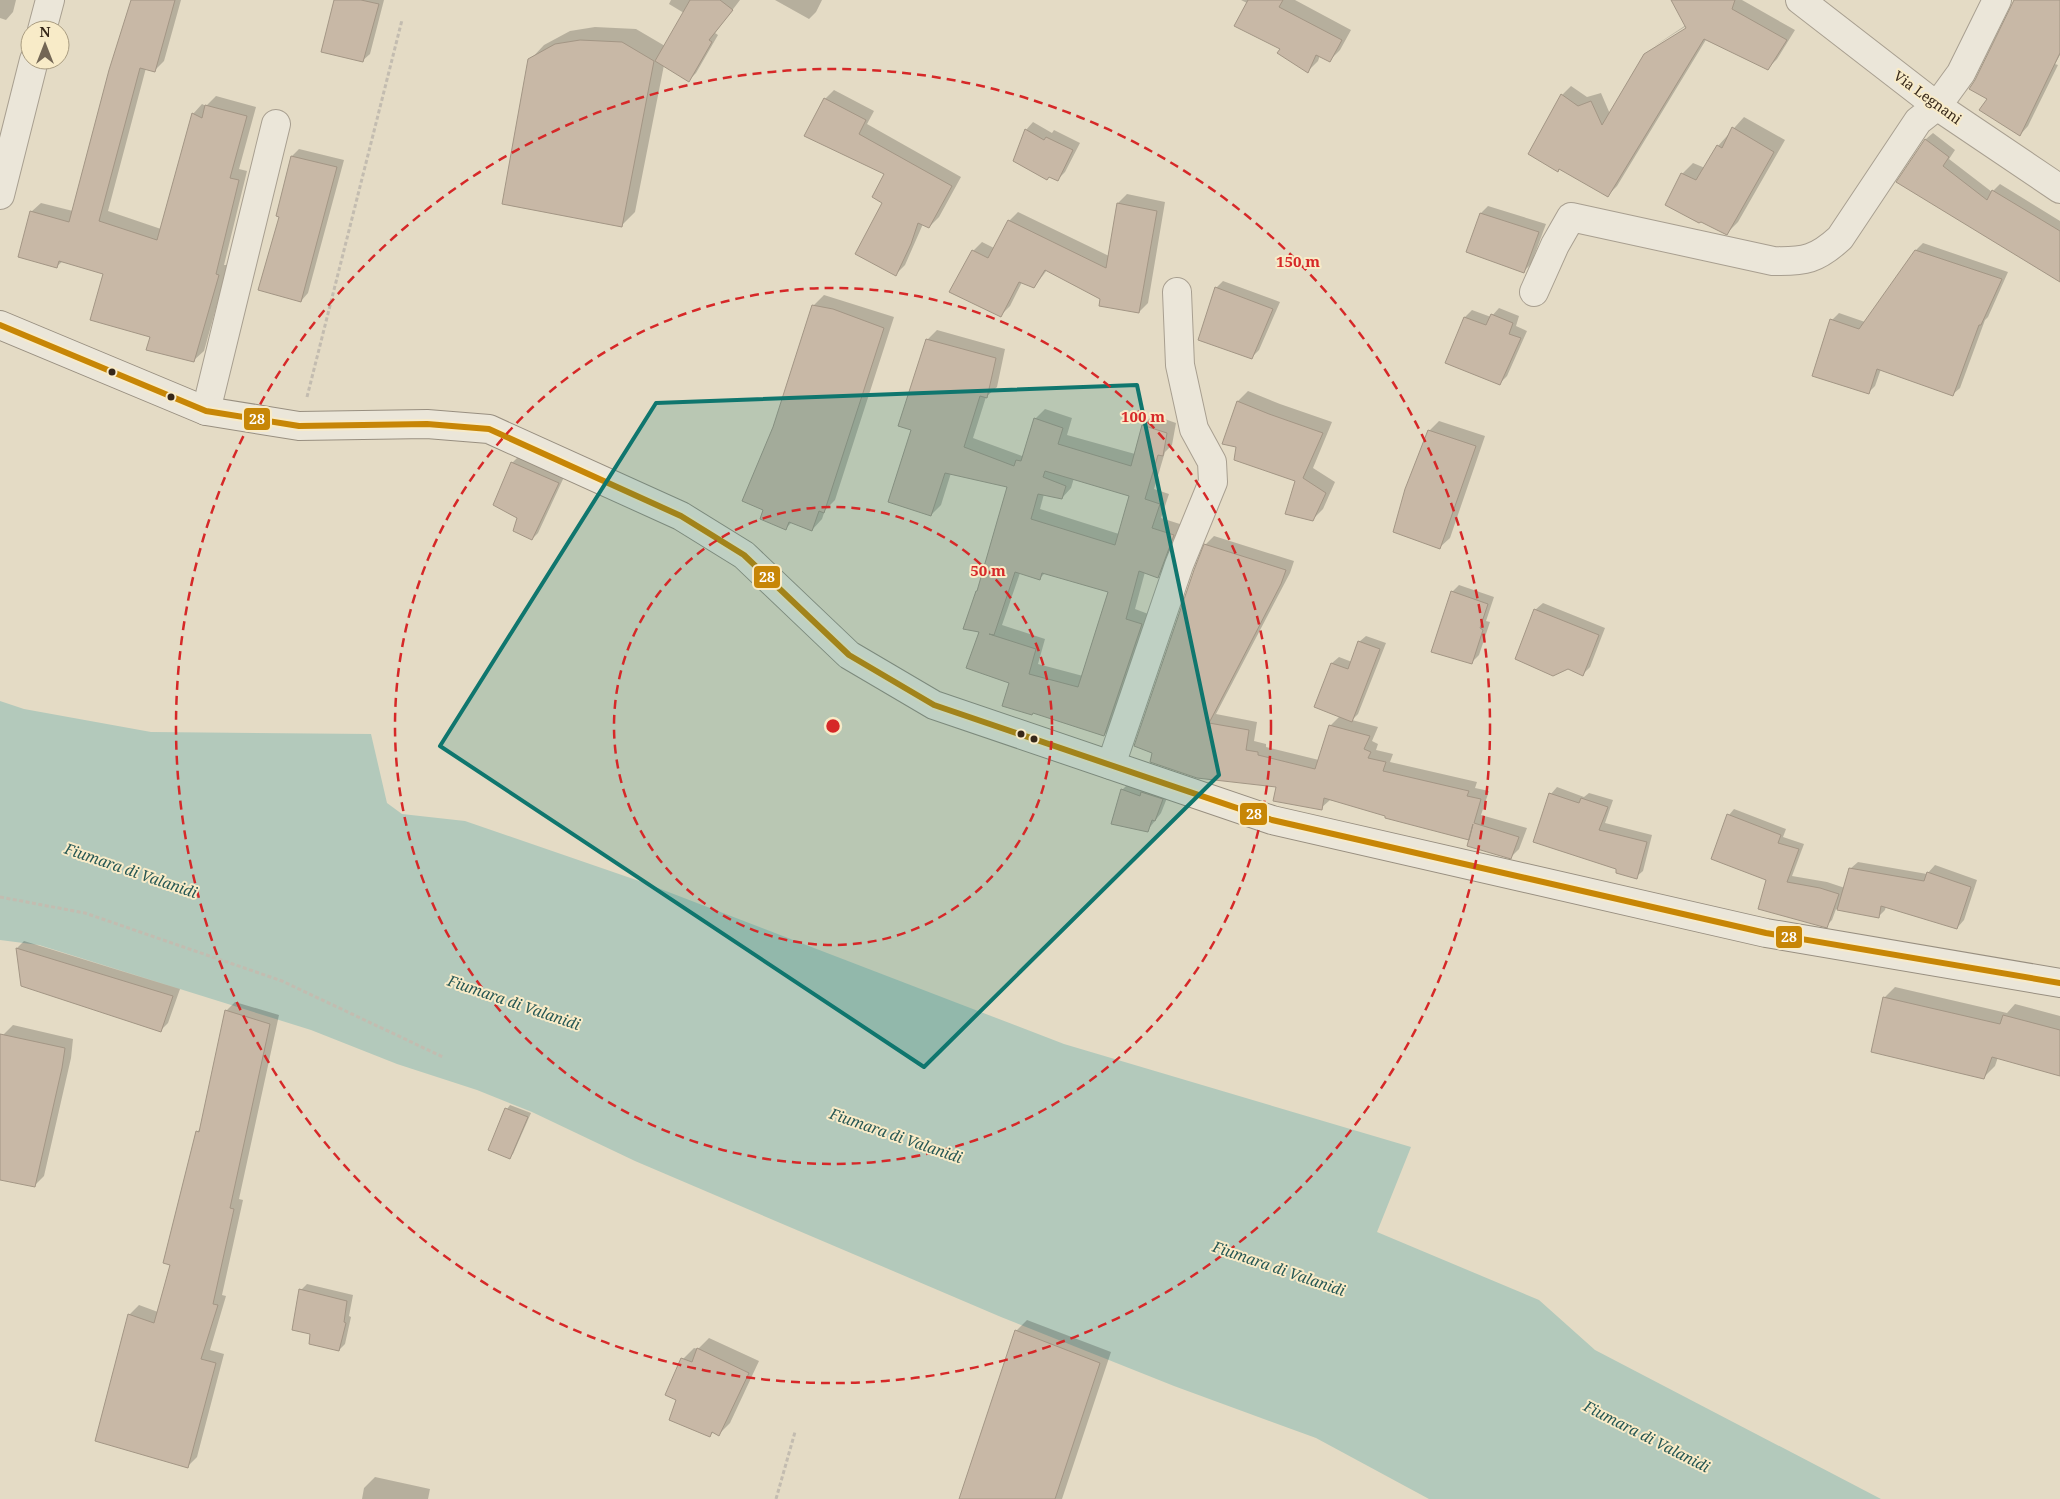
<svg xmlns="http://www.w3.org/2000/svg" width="2060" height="1499" viewBox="0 0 2060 1499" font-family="'Noto Serif',serif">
<rect width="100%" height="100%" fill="#e4dbc5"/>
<path fill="#b3c9bb" d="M 0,701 L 24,709 L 151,732 L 371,734 L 387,803 L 402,814 L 465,821 L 645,883 L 1064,1044 L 1411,1147 L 1377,1232 L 1539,1300 L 1595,1350 L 1881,1499 L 1429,1499 L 1316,1438 L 1174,1386 L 1001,1317 L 635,1161 L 532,1112 L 477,1090 L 397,1064 L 311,1030 L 39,945 L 0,940 Z"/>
<path fill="#0003" fill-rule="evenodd" d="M 0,0 L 16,0 L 13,12 L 6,20 L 0,18 Z
M 132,0 L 181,0 L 164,61 L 154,71 L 146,68 L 108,211 L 161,229 L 193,114 L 202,104 L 206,106 L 216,96 L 256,107 L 239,169 L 247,171 L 224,265 L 228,265 L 204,351 L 194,360 L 151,336 L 104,274 L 63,261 L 56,267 L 31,212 L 41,203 L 73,211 Z
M 335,0 L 384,0 L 370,54 L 362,61 Z
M 671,0 L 740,0 L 715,33 L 718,35 L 696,73 L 689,80 L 664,65 L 635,212 L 621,226 L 530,60 L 544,45 L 570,31 L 595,27 L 636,29 L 665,46 L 684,13 L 669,4 Z
M 775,0 L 822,0 L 816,12 L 809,19 Z
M 1241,0 L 1295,0 L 1351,30 L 1340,50 L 1330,60 L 1320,55 L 1318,61 L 1308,71 L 1281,48 L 1247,3 Z
M 1681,0 L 1742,0 L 1795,30 L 1777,59 L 1768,68 L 1707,38 L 1617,186 L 1608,195 L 1560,168 L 1558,171 L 1562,95 L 1571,86 L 1587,97 L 1601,93 L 1610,114 L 1645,55 L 1692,25 L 1691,23 L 1653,47 L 1686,25 Z
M 2015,0 L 2060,0 L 2060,55 L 2055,64 L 2058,65 L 2028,126 L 2020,135 L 1988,98 L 1976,81 Z
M 834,90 L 874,111 L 867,124 L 961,177 L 939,217 L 929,227 L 923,224 L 905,265 L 895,275 L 883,202 L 885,174 L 825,99 Z
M 1744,117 L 1785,140 L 1738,222 L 1727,233 L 1682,174 L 1693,163 L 1705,168 L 1718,146 Z
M 1033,122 L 1052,133 L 1054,130 L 1080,143 L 1065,172 L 1058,179 L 1026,130 Z
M 1933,133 L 1955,150 L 1949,159 L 1992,192 L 2000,184 L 2060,221 L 2060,281 L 1898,182 L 1926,139 Z
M 299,149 L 344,160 L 308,293 L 301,301 L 280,216 L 292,156 Z
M 1127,194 L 1165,202 L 1148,303 L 1139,312 L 1101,299 L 1047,270 L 1034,287 L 1022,282 L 1010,306 L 1001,315 L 973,251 L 982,242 L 994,248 L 1009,221 L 1018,212 L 1109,256 L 1118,203 Z
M 1488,206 L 1546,224 L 1531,264 L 1524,271 L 1468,252 L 1481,213 Z
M 1923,243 L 2008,272 L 1988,317 L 1985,320 L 1960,388 L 1952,395 L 1881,369 L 1875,386 L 1868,393 L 1832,320 L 1839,313 L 1865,322 L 1916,250 Z
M 1223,281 L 1280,302 L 1259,350 L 1252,357 L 1216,288 Z
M 824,295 L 894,317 L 835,500 L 825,510 L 822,519 L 812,530 L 792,522 L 786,528 L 765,509 L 813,306 Z
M 1499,308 L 1519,316 L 1516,326 L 1527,331 L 1507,376 L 1500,383 L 1447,363 L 1465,317 L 1472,310 L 1491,317 Z
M 937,330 L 1005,349 L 997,387 L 986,397 L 973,438 L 1022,456 L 1026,452 L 1035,419 L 1045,409 L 1072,418 L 1067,435 L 1135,454 L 1143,425 L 1153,415 L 1176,423 L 1172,445 L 1165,452 L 1154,489 L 1169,494 L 1161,518 L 1183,525 L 1168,566 L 1158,576 L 1145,572 L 1135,609 L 1151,615 L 1114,725 L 1104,735 L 1010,682 L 980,631 L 979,589 L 1009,486 L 951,473 L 941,505 L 931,515 L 912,430 L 927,340 ZM 1074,478 L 1130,496 L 1119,534 L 1040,509 L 1044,494 L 1062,498 L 1071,488 ZM 1020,573 L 1039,579 L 1045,573 L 1110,591 L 1083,676 L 1038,664 L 1045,639 L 1002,625 Z
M 1248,391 L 1280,404 L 1332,422 L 1313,468 L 1335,482 L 1323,509 L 1312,520 L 1297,480 L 1238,401 Z
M 1439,421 L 1485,436 L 1450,538 L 1439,548 L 1429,431 Z
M 518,457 L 564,477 L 538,533 L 532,539 L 519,518 L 512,463 Z
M 1214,536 L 1294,561 L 1290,573 L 1216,714 L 1257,722 L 1254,741 L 1266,744 L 1266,747 L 1319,760 L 1330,726 L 1340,716 L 1332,663 L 1339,657 L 1352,662 L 1359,642 L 1366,636 L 1386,643 L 1358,714 L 1352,720 L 1378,727 L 1372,741 L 1378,744 L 1376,750 L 1393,754 L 1390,762 L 1477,782 L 1475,788 L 1489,791 L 1481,815 L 1527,828 L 1519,849 L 1511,857 L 1471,835 L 1330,800 L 1321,808 L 1278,786 L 1197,777 L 1205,545 Z
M 1459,585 L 1494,597 L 1486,621 L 1490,622 L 1479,655 L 1472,662 L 1452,592 Z
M 1543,603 L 1605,628 L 1590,667 L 1583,674 L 1535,610 Z
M 1129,783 L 1169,793 L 1161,813 L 1147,831 L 1122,790 Z
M 1557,787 L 1584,797 L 1589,793 L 1613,800 L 1605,823 L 1652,835 L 1643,871 L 1636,877 L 1551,794 Z
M 1734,809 L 1786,829 L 1783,837 L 1804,844 L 1792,876 L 1827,882 L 1845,888 L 1850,869 L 1858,862 L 1927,874 L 1935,865 L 1977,880 L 1964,920 L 1957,928 L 1886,906 L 1885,910 L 1878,917 L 1836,909 L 1832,920 L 1826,926 L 1767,880 L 1729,815 Z
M 24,941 L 180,989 L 168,1023 L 161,1030 L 23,985 L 17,948 Z
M 1895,987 L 2007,1013 L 2015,1004 L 2060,1016 L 2060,1075 L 1998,1057 L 1995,1066 L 1983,1078 L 1884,998 Z
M 235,1002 L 279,1015 L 239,1199 L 243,1200 L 222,1295 L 226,1296 L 210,1350 L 224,1354 L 197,1457 L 188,1466 L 96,1440 L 130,1314 L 139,1305 L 158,1312 L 171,1264 L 197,1132 L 201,1128 L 226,1011 Z
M 13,1025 L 73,1039 L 71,1058 L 44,1176 L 35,1185 L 0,1179 L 0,1048 L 3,1035 Z
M 510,1105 L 531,1113 L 513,1154 L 509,1157 L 490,1150 L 507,1109 Z
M 307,1284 L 353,1295 L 349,1316 L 351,1317 L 345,1344 L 339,1350 L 312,1333 L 301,1290 Z
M 1027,1320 L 1111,1352 L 1062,1499 L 961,1499 L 1016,1331 Z
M 709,1338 L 759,1361 L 730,1423 L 719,1434 L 714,1432 L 710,1435 L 678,1400 L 683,1359 L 694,1348 L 698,1349 Z
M 375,1477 L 430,1489 L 428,1499 L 362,1499 L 364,1488 Z"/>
<path fill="#c8b8a6" stroke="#a39685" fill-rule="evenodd" d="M 131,0 L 175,0 L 155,72 L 140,68 L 99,221 L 157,240 L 192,113 L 202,118 L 205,105 L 247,116 L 230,178 L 239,180 L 216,274 L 219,275 L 194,362 L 146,350 L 150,337 L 90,320 L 103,274 L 59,261 L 57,268 L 18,257 L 30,211 L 69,222 L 109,70 Z
M 334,0 L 361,0 L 379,4 L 363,62 L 321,52 Z
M 690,0 L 720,0 L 733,10 L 709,40 L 712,42 L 689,82 L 655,61 Z
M 1248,0 L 1283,0 L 1279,7 L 1342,40 L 1330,62 L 1316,55 L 1308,73 L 1277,53 L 1280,49 L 1234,26 Z
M 1671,0 L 1735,0 L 1732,9 L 1787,40 L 1768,70 L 1704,39 L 1608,197 L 1559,169 L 1558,172 L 1528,154 L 1561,94 L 1578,106 L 1591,101 L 1602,125 L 1644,54 L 1686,28 Z
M 2014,0 L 2060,0 L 2060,53 L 2020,136 L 1979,110 L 1987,99 L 1969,89 L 1975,80 Z
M 580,40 L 622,42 L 654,61 L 622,227 L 502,204 L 528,59 L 555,44 Z
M 824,98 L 866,120 L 859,134 L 952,186 L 929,228 L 918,223 L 911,244 L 896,276 L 855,254 L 882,203 L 872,197 L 884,174 L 804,136 Z
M 1732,127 L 1774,152 L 1727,235 L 1701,222 L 1699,223 L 1665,205 L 1681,173 L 1696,180 L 1717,145 L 1722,148 Z
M 1025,129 L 1044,140 L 1046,137 L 1073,150 L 1058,181 L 1049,177 L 1047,180 L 1013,161 Z
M 1925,139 L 1949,157 L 1943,166 L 1987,200 L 1992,190 L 2060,231 L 2060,282 L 1896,182 Z
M 291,156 L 337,167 L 301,302 L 258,290 L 279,217 L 276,216 Z
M 1117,203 L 1157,211 L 1139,313 L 1099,306 L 1100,299 L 1045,270 L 1034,288 L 1019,282 L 1001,317 L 949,292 L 972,250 L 988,258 L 1008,220 L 1106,268 Z
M 1480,213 L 1539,232 L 1524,273 L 1466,252 Z
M 1915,250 L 2002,279 L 1981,325 L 1979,325 L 1953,396 L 1877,369 L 1869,394 L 1812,376 L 1830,319 L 1859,329 Z
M 1215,287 L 1273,309 L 1252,359 L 1198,340 Z
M 812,305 L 833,309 L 884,328 L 824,513 L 819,511 L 812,531 L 789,522 L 786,530 L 760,519 L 763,510 L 742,501 L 773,427 Z
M 1491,314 L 1513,323 L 1509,334 L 1521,338 L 1500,385 L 1445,363 L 1464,317 L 1486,325 Z
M 926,339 L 996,358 L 987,398 L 980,396 L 964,447 L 1014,466 L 1016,460 L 1021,461 L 1034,418 L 1063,428 L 1058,444 L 1131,466 L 1142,425 L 1167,433 L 1163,456 L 1158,455 L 1145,499 L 1160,504 L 1152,528 L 1174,535 L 1158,578 L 1139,571 L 1126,619 L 1142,624 L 1104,736 L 1033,713 L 1032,715 L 1002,706 L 1009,683 L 966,668 L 979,632 L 963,629 L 976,591 L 977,591 L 1007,487 L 945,473 L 931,516 L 888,502 L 911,430 L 898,426 ZM 1045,471 L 1129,496 L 1115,545 L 1031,519 L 1038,494 L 1062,499 L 1066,486 L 1043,477 ZM 1015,572 L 1040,580 L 1042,573 L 1108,592 L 1078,687 L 1029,674 L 1036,649 L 989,634 L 994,635 Z
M 1237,401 L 1269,414 L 1323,433 L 1303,478 L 1326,493 L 1313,521 L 1285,514 L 1295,481 L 1234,460 L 1236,447 L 1222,444 Z
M 1428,430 L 1476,446 L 1440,549 L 1393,532 L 1405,489 Z
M 511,462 L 559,483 L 532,540 L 513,531 L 517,518 L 493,505 Z
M 1204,544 L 1286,570 L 1281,584 L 1209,723 L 1249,730 L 1246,750 L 1258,752 L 1258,755 L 1315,769 L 1329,725 L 1370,736 L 1364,749 L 1371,752 L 1368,758 L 1386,762 L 1383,771 L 1469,791 L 1467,796 L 1481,799 L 1474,823 L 1519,837 L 1511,859 L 1467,846 L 1473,824 L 1469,840 L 1385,818 L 1385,816 L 1324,798 L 1322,810 L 1273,801 L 1276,787 L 1197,778 L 1150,762 L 1152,753 L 1134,746 L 1194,570 Z
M 1451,591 L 1488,604 L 1480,628 L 1483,630 L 1472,664 L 1431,652 Z
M 1534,609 L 1599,635 L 1583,676 L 1568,669 L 1553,676 L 1515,659 Z
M 1358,641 L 1380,649 L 1352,722 L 1314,707 L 1331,663 L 1348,669 Z
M 1121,789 L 1140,796 L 1141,792 L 1163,799 L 1155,821 L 1152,820 L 1148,832 L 1111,824 Z
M 1549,793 L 1579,803 L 1581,798 L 1608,807 L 1599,830 L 1647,842 L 1637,879 L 1616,873 L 1616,869 L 1533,842 Z
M 1727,814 L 1781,835 L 1778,843 L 1799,849 L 1787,882 L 1820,888 L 1839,894 L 1827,928 L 1758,909 L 1766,880 L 1711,859 Z
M 1849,868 L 1924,881 L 1927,872 L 1971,887 L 1957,929 L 1881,906 L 1879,918 L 1837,910 Z
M 16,948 L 173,996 L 161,1032 L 21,986 Z
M 1883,997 L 2000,1024 L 2003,1015 L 2060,1030 L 2060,1076 L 1992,1057 L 1984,1079 L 1871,1052 Z
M 225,1010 L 270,1024 L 230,1208 L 234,1209 L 213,1304 L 218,1305 L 201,1359 L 216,1363 L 188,1468 L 95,1441 L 128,1314 L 154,1323 L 170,1265 L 163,1263 L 196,1131 L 199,1132 Z
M 0,1034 L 65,1048 L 62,1068 L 35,1187 L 0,1180 Z
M 505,1108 L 528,1117 L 510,1159 L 488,1150 Z
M 299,1289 L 347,1301 L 344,1322 L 346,1323 L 339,1351 L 309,1344 L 310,1334 L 292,1330 Z
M 1015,1330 L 1100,1363 L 1055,1499 L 959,1499 Z
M 697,1348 L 749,1373 L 719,1436 L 712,1432 L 710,1437 L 669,1420 L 676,1400 L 665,1395 L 681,1358 L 692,1362 Z"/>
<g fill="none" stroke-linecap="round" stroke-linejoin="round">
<g stroke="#a89f90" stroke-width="30">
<path id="street" d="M 1800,0 L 1937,106 L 2060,189
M 42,30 L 50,0
M 0,195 L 34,60
M 1534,292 L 1555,245 L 1571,217 L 1773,261 C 1805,262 1817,259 1840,238 L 1918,121 L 1937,106 L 1961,73 L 1997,0
M 206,411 L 276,124
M 1111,765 L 1179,565 L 1213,482 L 1212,462 L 1194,429 L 1180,365 L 1177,292"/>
</g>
<g stroke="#988f80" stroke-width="30">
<path id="secondary" d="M 0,325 L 206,411 L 299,426 L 427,424 L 489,429 L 681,516 L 744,555 L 849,655 L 934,705 L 1272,820 L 1766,933 L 2060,983"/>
</g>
<path stroke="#c3bcb0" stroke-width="3" stroke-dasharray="4 2.5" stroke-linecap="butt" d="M 307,397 L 402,20
M 0,897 L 85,913 L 282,981 L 443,1057
M 776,1499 L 795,1432"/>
<use href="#street" stroke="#ebe6d9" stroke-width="28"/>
<use href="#secondary" stroke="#ebe6d9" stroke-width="28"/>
<g stroke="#f8ebc8" stroke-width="10">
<path id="bus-1" d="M 0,325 L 206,411 L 299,426 L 427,424 L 489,429 L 681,516 L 744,555 L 849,655 L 934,705 L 1272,820 L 1766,933 L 2060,983"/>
</g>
<use href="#bus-1" stroke="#c78606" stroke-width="6"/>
</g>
<path fill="#0f766e" fill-opacity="0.2" stroke="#0f766e" stroke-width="4" stroke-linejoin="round" d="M 1137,385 L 1219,775 L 924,1067 L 440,746 L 656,403 Z"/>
<g fill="none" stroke="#d62828" stroke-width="2.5" stroke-dasharray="9 6">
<circle cx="833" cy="726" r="219"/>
<circle cx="833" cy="726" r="438"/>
<circle cx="833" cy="726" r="657"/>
</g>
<g fill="#362719" stroke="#f8ebc8" stroke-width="2">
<circle cx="112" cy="372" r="4.5"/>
<circle cx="171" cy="397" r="4.5"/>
<circle cx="1021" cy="734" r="4.5"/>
<circle cx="1034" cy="739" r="4.5"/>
</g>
<g text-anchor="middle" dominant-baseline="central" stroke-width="4" stroke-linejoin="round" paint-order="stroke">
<g font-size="14" fill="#362719" stroke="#f8ebc8">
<text transform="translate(1928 97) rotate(36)">Via Legnani</text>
</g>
<g font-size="15" font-style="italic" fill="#265754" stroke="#f8ebc8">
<text transform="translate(131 870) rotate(19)">Fiumara di Valanidi</text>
<text transform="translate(514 1002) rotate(19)">Fiumara di Valanidi</text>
<text transform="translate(896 1135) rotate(19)">Fiumara di Valanidi</text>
<text transform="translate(1279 1268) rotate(19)">Fiumara di Valanidi</text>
<text transform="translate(1647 1436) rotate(27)">Fiumara di Valanidi</text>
</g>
</g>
<circle cx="833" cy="726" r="8" fill="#d62828" stroke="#f8ebc8" stroke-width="2.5"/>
<g font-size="15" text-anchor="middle" font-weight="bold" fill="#d62828" stroke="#f8ebc8" stroke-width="4" stroke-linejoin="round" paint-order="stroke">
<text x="1298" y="267">150 m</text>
<text x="1143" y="422">100 m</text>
<text x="988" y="576">50 m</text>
</g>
<g stroke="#f8ebc8" stroke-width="2">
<rect x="243" y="407" width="28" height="24" rx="5" fill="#c78606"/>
<rect x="753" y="565" width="28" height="24" rx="5" fill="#c78606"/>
<rect x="1239" y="802" width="29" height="24" rx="5" fill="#c78606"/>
<rect x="1775" y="925" width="28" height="24" rx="5" fill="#c78606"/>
</g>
<g font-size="14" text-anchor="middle" font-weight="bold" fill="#fff">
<text x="257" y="424">28</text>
<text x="767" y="582">28</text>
<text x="1254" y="819">28</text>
<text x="1789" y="942">28</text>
</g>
<g transform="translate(45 45)"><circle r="24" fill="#f8ebc8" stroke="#aa9d82"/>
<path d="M0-4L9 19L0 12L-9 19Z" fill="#736655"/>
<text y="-8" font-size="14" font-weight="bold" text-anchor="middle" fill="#362719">N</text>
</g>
</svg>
